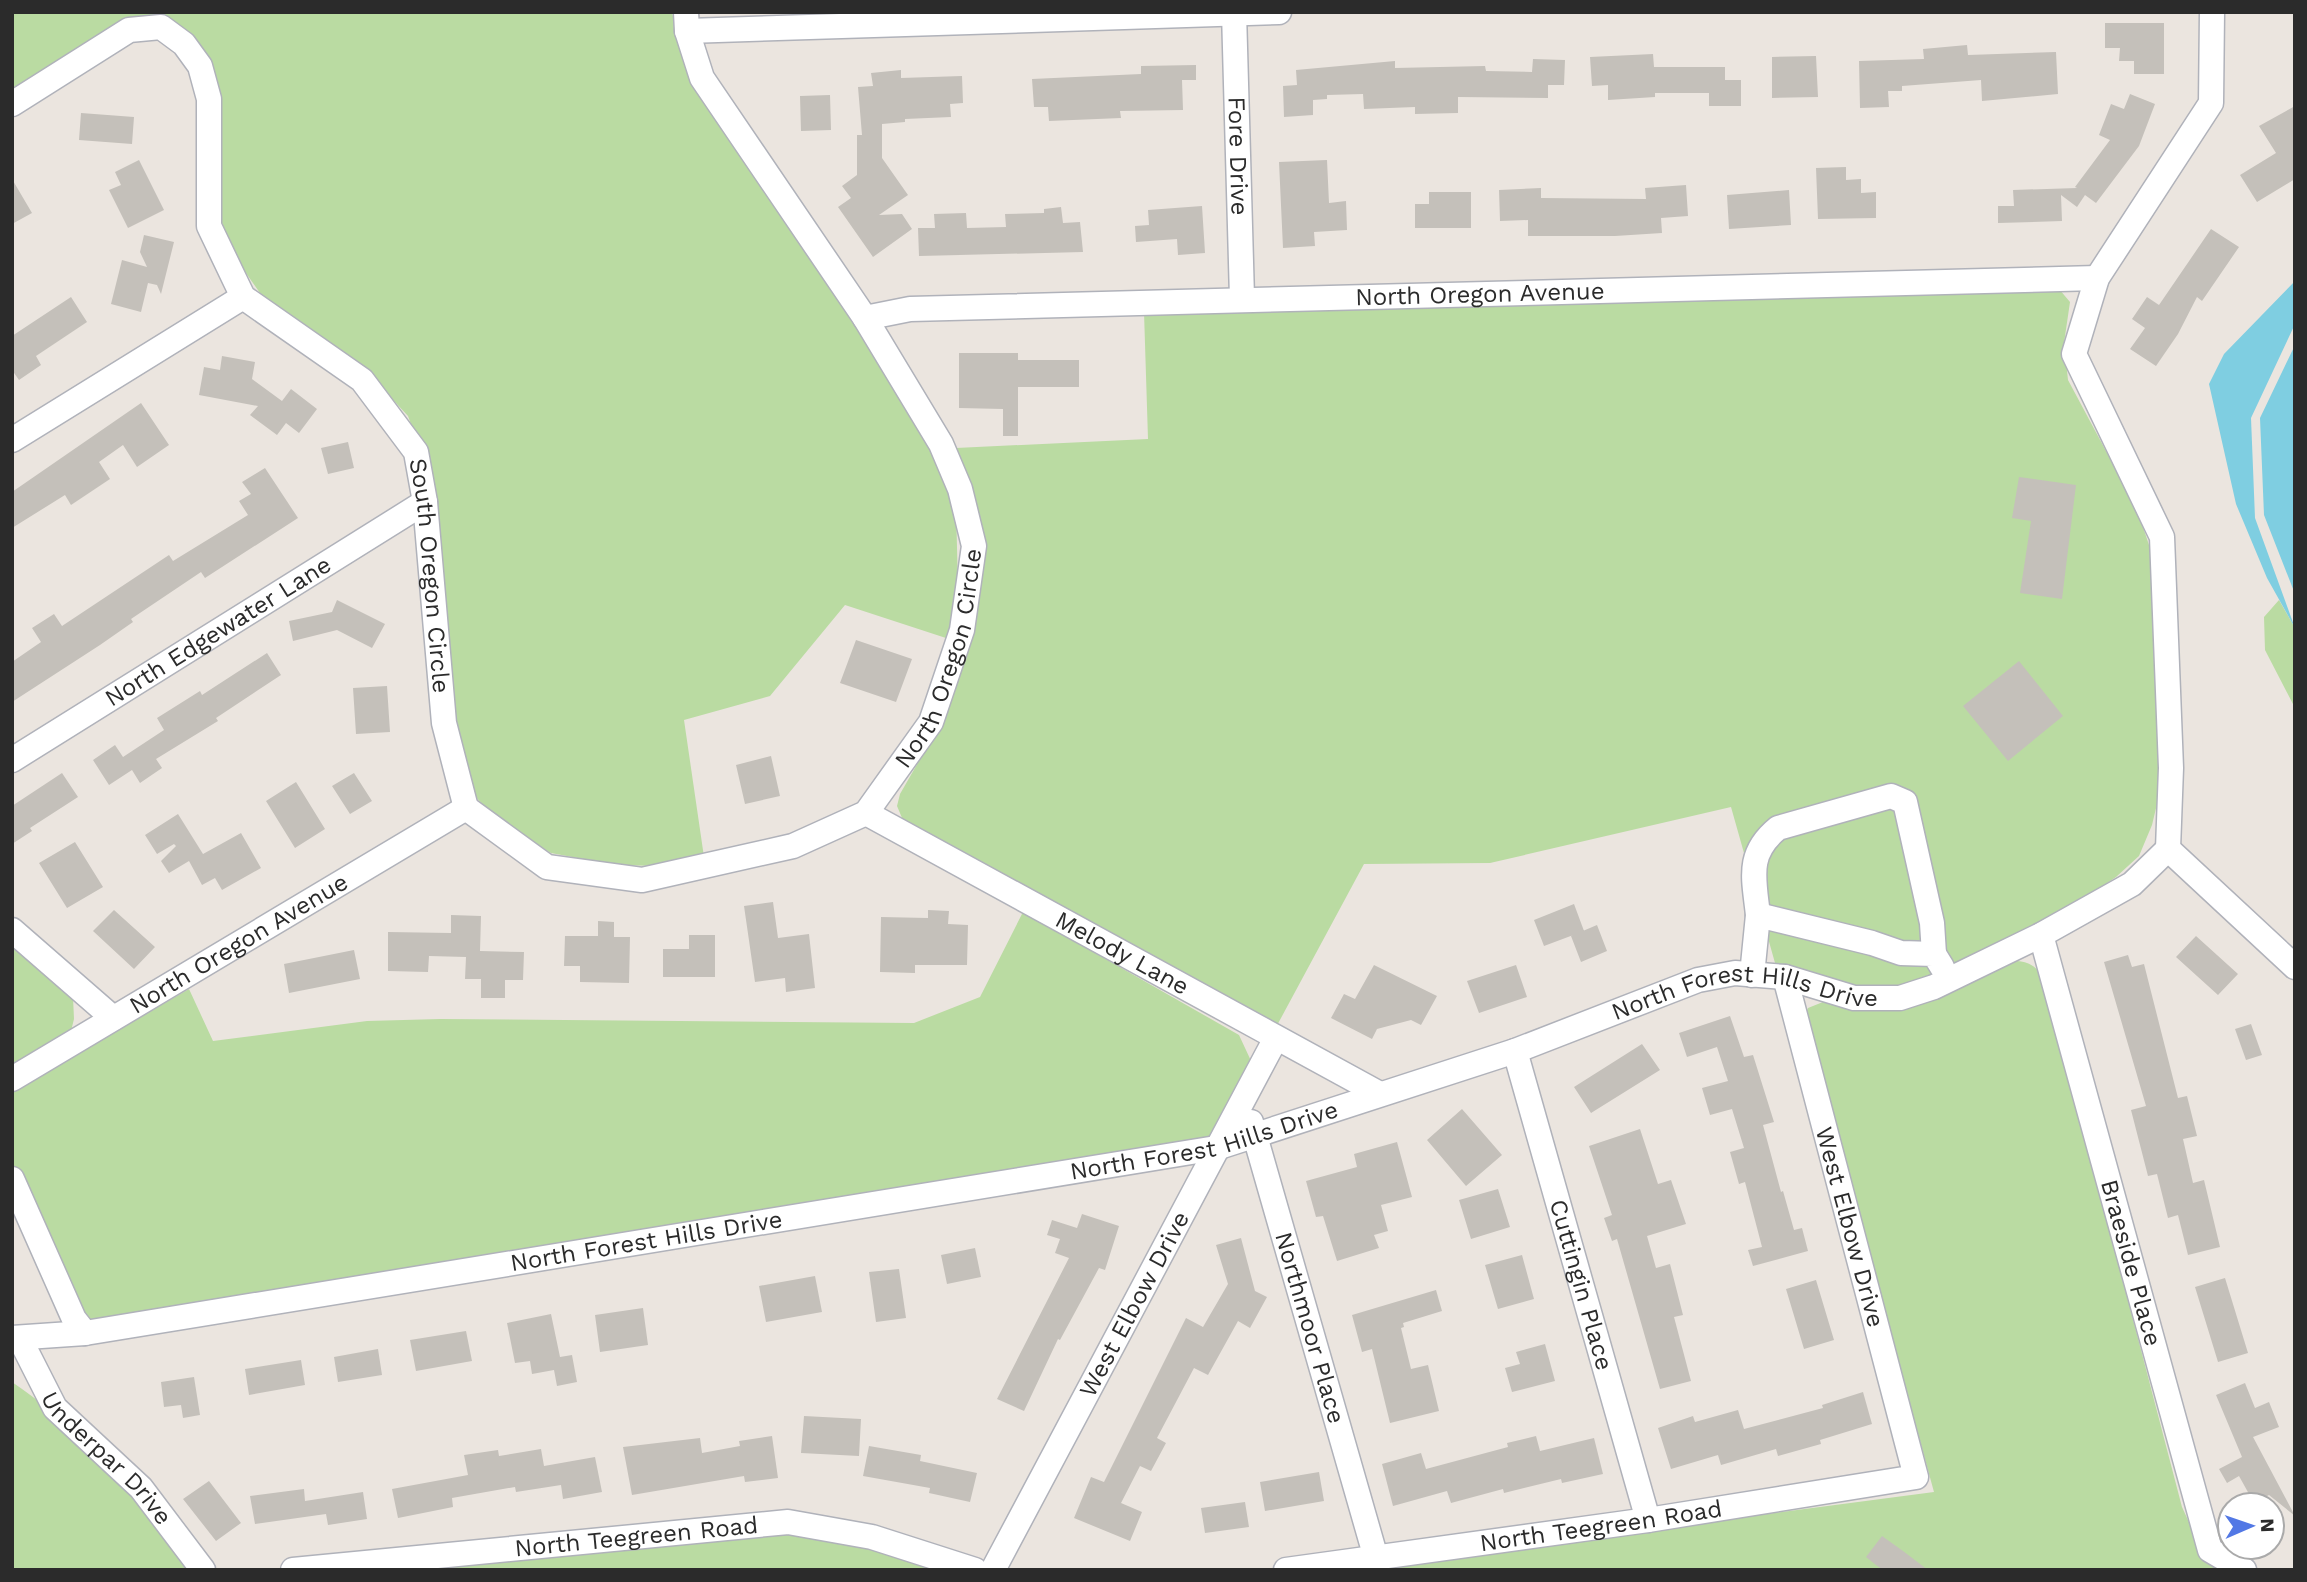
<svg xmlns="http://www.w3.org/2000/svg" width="2307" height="1582" viewBox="0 0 2307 1582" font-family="'Work Sans',sans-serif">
<rect width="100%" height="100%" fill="#ebe5df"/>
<path fill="#badba2" d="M 12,12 L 672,12 L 677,35 L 802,243 L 917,422 L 956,505 L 958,590 L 949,639 L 845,605 L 770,696 L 684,720 L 704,857 L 661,866 L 615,865 L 551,853 L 497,820 L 473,794 L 456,740 L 424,461 L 408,416 L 369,374 L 265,300 L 231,252 L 217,206 L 217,94 L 167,24 L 12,94 Z
M 2059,289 L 2070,302 L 2064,343 L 2068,380 L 2137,509 L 2150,548 L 2162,783 L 2152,825 L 2139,856 L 2116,877 L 2061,914 L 1915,983 L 1874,990 L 1777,970 L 1731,807 L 1490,863 L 1364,864 L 1274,1031 L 905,825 L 897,806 L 900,794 L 923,754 L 974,595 L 956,448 L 1148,439 L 1144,312 Z
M 2279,600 L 2295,628 L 2295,708 L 2265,650 L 2264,617 Z
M 1023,912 L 1239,1035 L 1252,1063 L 1216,1130 L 1206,1140 L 88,1326 L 12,1182 L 12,1091 L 189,989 L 213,1041 L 367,1021 L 440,1019 L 914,1023 L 980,997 Z
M 12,944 L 73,997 L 74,1019 L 71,1031 L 12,1069 Z
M 2017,961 C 2037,963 2040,972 2047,990 L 2182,1507 L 2193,1531 L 2225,1570 L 1340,1570 L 1934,1492 L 1804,1017 L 1808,1008 L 1823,1002 L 1874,1010 Z
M 12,1382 C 83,1430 143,1501 193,1570 L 12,1570 Z
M 780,1532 L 823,1536 L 951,1570 L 362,1570 Z"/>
<path fill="#7fcee1" d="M 2295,281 L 2295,324 L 2251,418 L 2255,518 L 2295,628 L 2267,578 L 2236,504 L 2209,384 L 2224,354 Z
M 2295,345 L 2295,594 L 2264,515 L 2260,418 Z"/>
<path fill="#c4c0ba" d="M 2105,23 L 2164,23 L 2164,74 L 2134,74 L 2134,61 L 2119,61 L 2120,48 L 2105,48 Z
M 1967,45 L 1968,55 L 2056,52 L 2058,94 L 1982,101 L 1981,80 L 1902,86 L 1902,91 L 1888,91 L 1889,107 L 1860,108 L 1859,61 L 1924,59 L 1923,49 Z
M 1653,54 L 1654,67 L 1725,67 L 1725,80 L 1741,80 L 1741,106 L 1709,106 L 1709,93 L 1655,93 L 1655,97 L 1608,100 L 1608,85 L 1592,86 L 1590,57 Z
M 1816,56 L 1818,97 L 1772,98 L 1772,57 Z
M 1533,59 L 1565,60 L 1564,85 L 1548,85 L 1548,98 L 1458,97 L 1458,113 L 1415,114 L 1415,107 L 1364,109 L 1363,94 L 1327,95 L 1327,99 L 1313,100 L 1313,115 L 1284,117 L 1283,86 L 1297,85 L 1296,70 L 1395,61 L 1395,68 L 1485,66 L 1486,71 L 1532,72 Z
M 1196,65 L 1196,80 L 1182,80 L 1183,110 L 1120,111 L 1121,118 L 1049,121 L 1048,107 L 1034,107 L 1032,79 L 1141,74 L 1141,66 Z
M 901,70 L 901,78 L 962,76 L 963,103 L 950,104 L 951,117 L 905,119 L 905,122 L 882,124 L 882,158 L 908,195 L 879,215 L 902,214 L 912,229 L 873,257 L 838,207 L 851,198 L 842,186 L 857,175 L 857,135 L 862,135 L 858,87 L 873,86 L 871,73 Z
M 2130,94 L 2155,104 L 2139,146 L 2096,203 L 2085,195 L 2077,207 L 2061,195 L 2062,221 L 1998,223 L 1998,206 L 2014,206 L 2013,190 L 2077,188 L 2075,187 L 2110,140 L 2099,135 L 2111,104 L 2124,109 Z
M 830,95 L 831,130 L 801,131 L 800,96 Z
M 2295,106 L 2295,179 L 2257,202 L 2240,175 L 2276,153 L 2259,126 Z
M 81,113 L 134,117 L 132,144 L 79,140 Z
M 139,160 L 164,210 L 128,228 L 109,190 L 121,185 L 115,172 Z
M 1327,160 L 1329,203 L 1346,201 L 1347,230 L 1314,232 L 1315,246 L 1283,248 L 1279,162 Z
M 1846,167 L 1846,180 L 1861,179 L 1861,193 L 1876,192 L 1876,218 L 1818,219 L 1816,168 Z
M 12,179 L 32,213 L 12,224 Z
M 1686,185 L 1688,216 L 1661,218 L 1662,233 L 1615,236 L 1528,236 L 1528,220 L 1500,221 L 1499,190 L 1541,188 L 1541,198 L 1646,199 L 1645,188 Z
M 1789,190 L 1791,225 L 1729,229 L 1727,195 Z
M 1429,192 L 1471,192 L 1471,228 L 1415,228 L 1415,204 L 1429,204 Z
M 1202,206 L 1205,253 L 1178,255 L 1177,239 L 1136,242 L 1135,226 L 1149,225 L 1148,210 Z
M 1061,207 L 1063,223 L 1080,222 L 1083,252 L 919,256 L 918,228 L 935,228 L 934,214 L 966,213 L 967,228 L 1006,227 L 1005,214 L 1044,213 L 1044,209 Z
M 2211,229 L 2239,247 L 2202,301 L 2197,297 L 2178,334 L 2156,366 L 2130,349 L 2145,328 L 2132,319 L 2147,297 L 2159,305 Z
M 144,235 L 174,242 L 161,294 L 157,285 L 148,283 L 141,312 L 111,304 L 122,260 L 147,267 L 140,252 Z
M 71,297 L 87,322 L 36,356 L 41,365 L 19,380 L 12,370 L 12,336 Z
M 959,353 L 1018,353 L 1018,360 L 1079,360 L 1079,387 L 1018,387 L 1018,436 L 1003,436 L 1003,409 L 959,408 Z
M 222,356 L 255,362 L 252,379 L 282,401 L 291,389 L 317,409 L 299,433 L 286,423 L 277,435 L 250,415 L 258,406 L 199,395 L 204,367 L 220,370 Z
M 141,403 L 169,445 L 137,467 L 123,445 L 99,462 L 110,479 L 71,505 L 65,495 L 12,528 L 12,492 Z
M 348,442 L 354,468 L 328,474 L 321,448 Z
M 265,468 L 298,518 L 205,578 L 201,572 L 131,619 L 133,622 L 100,645 L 12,702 L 12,662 L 41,642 L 32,628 L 54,614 L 62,626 L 169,555 L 173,561 L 248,515 L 239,501 L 251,494 L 242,482 Z
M 2019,477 L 2076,485 L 2062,599 L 2020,593 L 2031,521 L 2012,518 Z
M 337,600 L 385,624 L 372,648 L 337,630 L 293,641 L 289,621 L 332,612 Z
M 856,640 L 912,659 L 896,702 L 840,683 Z
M 267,653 L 281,675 L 216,718 L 218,721 L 156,759 L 162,768 L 140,783 L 132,770 L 109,785 L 93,760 L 115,745 L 123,757 L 164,730 L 157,718 L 200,691 L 202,695 Z
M 2019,661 L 2063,716 L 2008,761 L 1963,706 Z
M 387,686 L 390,732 L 356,734 L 353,688 Z
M 771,756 L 780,796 L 745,804 L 736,765 Z
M 62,773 L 78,797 L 30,828 L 32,831 L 12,844 L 12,806 Z
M 354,773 L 372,801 L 350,814 L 332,786 Z
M 296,782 L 325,829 L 295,848 L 266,801 Z
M 178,814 L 203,854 L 241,833 L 261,868 L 222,890 L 215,878 L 202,885 L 189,861 L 169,873 L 161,861 L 176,846 L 174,844 L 157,854 L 145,835 Z
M 75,842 L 103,887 L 67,908 L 39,863 Z
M 773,902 L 778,938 L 809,934 L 815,988 L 786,992 L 785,978 L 755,982 L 744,906 Z
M 1574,904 L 1584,931 L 1544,946 L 1534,920 Z
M 114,910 L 155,947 L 134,969 L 93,931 Z
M 928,910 L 949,911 L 948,924 L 968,925 L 967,965 L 915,965 L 915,973 L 880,972 L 881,917 L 928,918 Z
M 451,915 L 481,916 L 480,951 L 524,952 L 523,980 L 505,980 L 505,998 L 481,998 L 481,979 L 465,979 L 466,957 L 429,956 L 428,972 L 388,971 L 388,932 L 451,933 Z
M 598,921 L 614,922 L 614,937 L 630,937 L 629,983 L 580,982 L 580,966 L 564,966 L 565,936 L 598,936 Z
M 1597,925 L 1607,951 L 1581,962 L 1571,936 Z
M 689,935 L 715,935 L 715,977 L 663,977 L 663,949 L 689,949 Z
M 2196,936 L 2238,974 L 2218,995 L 2176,957 Z
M 354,950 L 360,979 L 289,993 L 284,964 Z
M 2128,955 L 2132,967 L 2144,964 L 2178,1098 L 2187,1096 L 2197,1136 L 2183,1139 L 2193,1183 L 2204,1180 L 2220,1247 L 2188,1255 L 2178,1215 L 2168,1218 L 2157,1174 L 2148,1176 L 2131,1110 L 2146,1106 L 2104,962 Z
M 1374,965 L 1437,996 L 1421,1025 L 1411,1020 L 1377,1029 L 1372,1039 L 1331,1018 L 1344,994 L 1355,999 Z
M 1516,965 L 1527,997 L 1479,1013 L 1467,981 Z
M 1730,1016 L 1744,1057 L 1753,1055 L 1774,1122 L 1763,1125 L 1781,1192 L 1783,1191 L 1794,1230 L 1802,1228 L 1808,1251 L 1753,1266 L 1748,1250 L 1762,1247 L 1745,1182 L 1739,1184 L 1730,1152 L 1744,1148 L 1732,1109 L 1710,1115 L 1702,1088 L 1728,1081 L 1717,1047 L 1687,1057 L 1679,1033 Z
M 2251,1024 L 2262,1055 L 2246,1060 L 2235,1029 Z
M 1642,1044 L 1660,1070 L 1591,1113 L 1574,1087 Z
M 1462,1109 L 1502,1155 L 1466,1186 L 1427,1140 Z
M 1640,1129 L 1658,1184 L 1671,1180 L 1686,1224 L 1647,1236 L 1656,1268 L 1670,1264 L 1683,1315 L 1674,1317 L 1691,1381 L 1660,1389 L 1617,1239 L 1612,1241 L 1604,1218 L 1612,1215 L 1589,1146 Z
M 1397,1142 L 1412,1197 L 1381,1205 L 1388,1231 L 1374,1235 L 1379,1248 L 1337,1261 L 1323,1216 L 1316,1217 L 1306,1181 L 1357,1167 L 1354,1154 Z
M 1498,1189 L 1510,1227 L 1471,1239 L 1459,1200 Z
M 1082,1214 L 1119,1226 L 1105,1270 L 1099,1268 L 1060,1340 L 1058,1339 L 1024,1411 L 997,1399 L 1069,1258 L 1055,1253 L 1060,1239 L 1047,1235 L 1052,1220 L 1077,1228 Z
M 1241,1238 L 1255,1291 L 1267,1297 L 1250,1328 L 1238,1321 L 1208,1375 L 1194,1368 L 1157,1438 L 1166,1443 L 1151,1471 L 1140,1466 L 1121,1503 L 1142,1512 L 1130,1541 L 1074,1518 L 1091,1477 L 1104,1482 L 1186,1318 L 1203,1327 L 1228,1284 L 1216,1245 Z
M 975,1248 L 981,1277 L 947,1284 L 941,1255 Z
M 1522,1255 L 1534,1299 L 1498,1309 L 1485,1265 Z
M 899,1269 L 906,1318 L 876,1322 L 869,1272 Z
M 815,1276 L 822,1312 L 766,1322 L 759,1286 Z
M 2225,1278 L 2248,1353 L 2218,1362 L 2195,1287 Z
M 1816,1280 L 1834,1340 L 1804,1349 L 1786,1289 Z
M 1436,1290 L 1442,1311 L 1403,1323 L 1404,1327 L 1401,1328 L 1411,1369 L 1428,1365 L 1439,1411 L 1390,1423 L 1372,1349 L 1362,1352 L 1352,1315 Z
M 643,1308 L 648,1345 L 600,1352 L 595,1315 Z
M 551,1314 L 560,1357 L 572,1355 L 577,1382 L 557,1386 L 554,1370 L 532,1374 L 530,1361 L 515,1363 L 507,1323 Z
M 466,1331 L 472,1361 L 416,1371 L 410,1340 Z
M 1545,1344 L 1555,1381 L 1512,1392 L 1505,1368 L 1520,1364 L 1516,1352 Z
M 378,1349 L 382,1375 L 338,1382 L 334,1357 Z
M 301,1360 L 305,1385 L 249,1395 L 245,1369 Z
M 194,1377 L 200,1415 L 183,1418 L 181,1405 L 164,1407 L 161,1382 Z
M 2245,1383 L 2255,1408 L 2269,1402 L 2279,1427 L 2253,1437 L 2295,1516 L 2269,1495 L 2254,1503 L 2239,1476 L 2227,1483 L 2219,1469 L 2242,1457 L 2216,1395 Z
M 1863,1392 L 1872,1424 L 1820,1440 L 1821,1444 L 1778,1456 L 1776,1449 L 1721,1465 L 1718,1455 L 1671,1469 L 1658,1428 L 1693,1416 L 1695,1422 L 1738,1410 L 1744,1429 L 1823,1408 L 1822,1405 Z
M 804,1416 L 861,1419 L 859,1456 L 801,1453 Z
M 772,1436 L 778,1478 L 745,1482 L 744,1476 L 632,1495 L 623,1447 L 700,1438 L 702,1453 L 740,1446 L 739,1441 Z
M 1536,1436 L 1540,1451 L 1594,1438 L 1603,1474 L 1562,1483 L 1561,1479 L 1504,1493 L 1503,1489 L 1451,1503 L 1447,1491 L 1393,1506 L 1382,1464 L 1421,1453 L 1426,1469 L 1508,1447 L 1507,1443 Z
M 869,1446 L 921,1455 L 920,1461 L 977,1473 L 970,1502 L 929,1493 L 930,1488 L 863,1476 Z
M 541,1449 L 544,1466 L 595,1457 L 602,1492 L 563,1499 L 561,1485 L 516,1492 L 515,1487 L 452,1498 L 453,1507 L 398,1518 L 392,1489 L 468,1475 L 464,1455 L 498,1450 L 499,1456 Z
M 1319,1472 L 1324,1501 L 1265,1511 L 1260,1482 Z
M 209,1481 L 241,1523 L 216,1541 L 183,1499 Z
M 304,1489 L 305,1501 L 363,1492 L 367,1519 L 328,1525 L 326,1514 L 255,1524 L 250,1496 Z
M 1245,1502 L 1249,1527 L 1205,1533 L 1201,1508 Z
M 1882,1536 L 1903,1551 L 1928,1570 L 1883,1570 L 1876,1565 L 1866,1557 Z"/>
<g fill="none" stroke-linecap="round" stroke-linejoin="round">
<g stroke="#b0b2ba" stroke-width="27">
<g id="minor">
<path id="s1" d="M 1234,12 L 1242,298"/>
<path d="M 687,31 L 1279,12"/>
<path id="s2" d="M 12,104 L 129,30 L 161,27 L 184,44 L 200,66 L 209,99 L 209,226 L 243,297 L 362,380 L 416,452 L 425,502 L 444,723 L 466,808"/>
<path id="s3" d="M 865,318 L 910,309 L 2097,278"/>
<path d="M 12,440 L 243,297"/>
<path id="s4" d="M 12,760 L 425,502"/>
<path id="s5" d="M 466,808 L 547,867 L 642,880 L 793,846 L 866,813 L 931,722 L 962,630 L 974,546 L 960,489 L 941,444 L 865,318 L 702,78 L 687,31 L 686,12"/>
<path id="s6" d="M 866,813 L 1380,1094"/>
<path d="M 2168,849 L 2171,768 L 2162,537 L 2074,354 L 2097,278 L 2211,103 L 2212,12"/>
<path d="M 2168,849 L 2295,967"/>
<path d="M 1758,915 C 1754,878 1746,854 1778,828 L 1891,796 L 1905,802 L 1932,923 L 1934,954"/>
<path d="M 12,930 L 113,1018"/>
<path id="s7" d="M 2041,935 L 2210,1550 L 2244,1570"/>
<path d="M 1752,975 L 1758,915 L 1872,943 L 1901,953 L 1934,954 L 1942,967"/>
<path id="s8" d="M 1515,1051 L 1648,1520"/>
<path id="s9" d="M 12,1079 L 466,808"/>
<path id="s10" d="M 1251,1122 L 1376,1558"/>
<path d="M 12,1179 L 74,1319 L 85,1333"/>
<path id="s11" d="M 12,1338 L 85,1333 L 1216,1148 L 1515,1051 L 1698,980 L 1735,973 L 1785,977 L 1854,998 L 1900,998 L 1934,987 L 2041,935 L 2132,884 L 2168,849"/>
<path id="s12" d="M 20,1339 L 55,1408 L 141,1488 L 203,1570"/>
<path id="s13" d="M 293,1570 L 788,1522 L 872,1537 L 975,1570"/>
<path id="s14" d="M 993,1570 L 1276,1038"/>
<path id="s15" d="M 1286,1570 L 1648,1520 L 1916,1477 L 1785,977"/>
</g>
</g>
<use href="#minor" stroke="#fff" stroke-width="24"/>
</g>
<g text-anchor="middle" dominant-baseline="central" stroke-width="5" stroke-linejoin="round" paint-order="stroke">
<g font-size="24" fill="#2b2b2b" stroke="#fff">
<text stroke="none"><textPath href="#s1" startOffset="144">Fore Drive</textPath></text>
<text stroke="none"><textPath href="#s3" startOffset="616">North Oregon Avenue</textPath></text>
<text stroke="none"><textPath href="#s2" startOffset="826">South Oregon Circle</textPath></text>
<text stroke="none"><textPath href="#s4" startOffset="243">North Edgewater Lane</textPath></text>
<text stroke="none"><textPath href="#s5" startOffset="606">North Oregon Circle</textPath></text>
<text stroke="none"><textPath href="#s9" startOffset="264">North Oregon Avenue</textPath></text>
<text stroke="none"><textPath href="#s6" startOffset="292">Melody Lane</textPath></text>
<text stroke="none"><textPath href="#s11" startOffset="1776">North Forest Hills Drive</textPath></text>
<text stroke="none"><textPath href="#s11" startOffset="1209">North Forest Hills Drive</textPath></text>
<text transform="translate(1850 1227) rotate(75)">West Elbow Drive</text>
<text stroke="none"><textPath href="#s11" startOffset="642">North Forest Hills Drive</textPath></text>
<text stroke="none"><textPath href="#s7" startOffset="340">Braeside Place</textPath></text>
<text stroke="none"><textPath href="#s8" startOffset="243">Cuttingin Place</textPath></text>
<text stroke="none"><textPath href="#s14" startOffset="301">West Elbow Drive</textPath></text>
<text stroke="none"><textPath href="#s10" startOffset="214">Northmoor Place</textPath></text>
<text stroke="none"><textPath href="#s12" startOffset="149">Underpar Drive</textPath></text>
<text stroke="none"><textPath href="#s15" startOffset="318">North Teegreen Road</textPath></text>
<text stroke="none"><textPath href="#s13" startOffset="345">North Teegreen Road</textPath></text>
</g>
</g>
<rect width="2307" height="1582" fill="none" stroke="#2b2b2b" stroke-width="28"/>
<g transform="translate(2251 1526) rotate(88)"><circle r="33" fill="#ffffff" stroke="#aaaaaa" stroke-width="2"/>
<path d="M0-5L12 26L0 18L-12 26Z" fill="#5278e5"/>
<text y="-10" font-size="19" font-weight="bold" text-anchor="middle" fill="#2b2b2b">N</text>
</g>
</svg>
